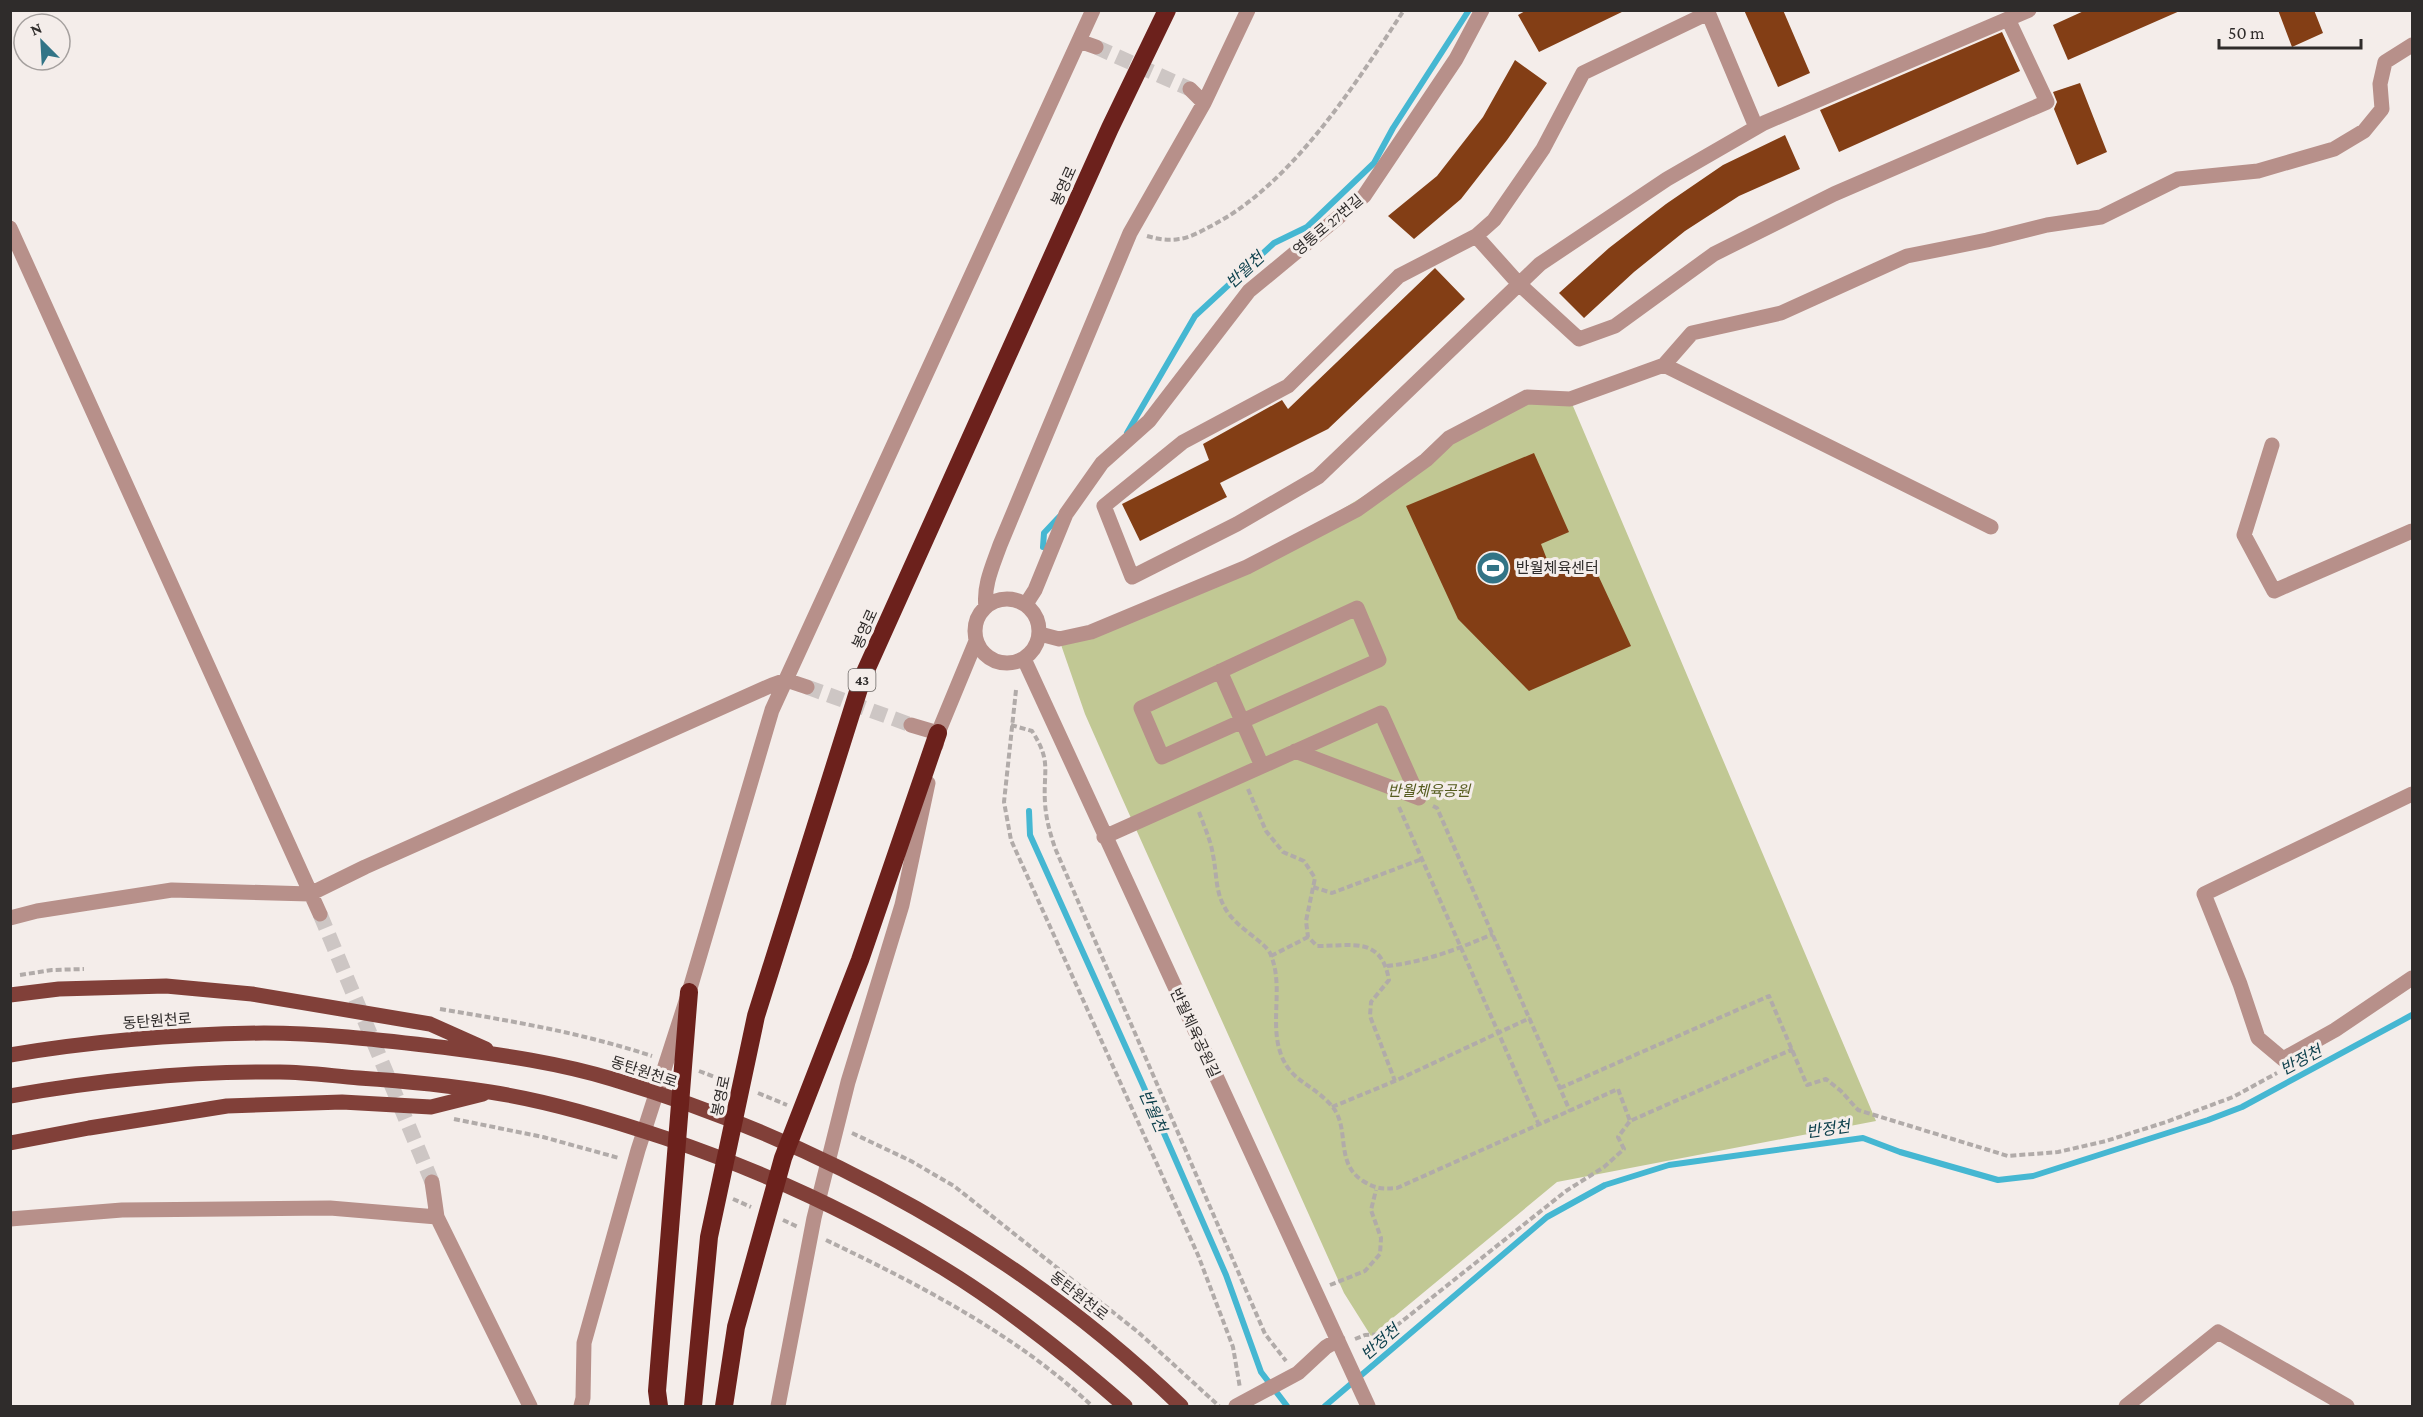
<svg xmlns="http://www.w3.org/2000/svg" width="2423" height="1417" viewBox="0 0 2423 1417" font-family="'Crimson Pro','Noto Sans KR',serif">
<rect width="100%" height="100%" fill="#f4edea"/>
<path fill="#c1c894" d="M 1527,397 L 1570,399 L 1876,1121 L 1557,1182 L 1371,1336 L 1344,1293 L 1122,798 L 1085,714 L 1059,639 L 1247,567 Z"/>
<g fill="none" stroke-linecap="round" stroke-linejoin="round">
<path stroke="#45b7d2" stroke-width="6" d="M 1127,433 L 1195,316 L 1274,243 L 1307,227 L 1374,163 L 1393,128 L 1469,10
M 1043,547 L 1044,533 L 1059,517
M 1029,811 L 1030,835 L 1142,1083 L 1226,1275 L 1261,1372 L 1287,1406
M 1325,1406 L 1547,1217 L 1605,1185 L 1669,1165 L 1863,1138 L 1900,1152 L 1998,1180 L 2033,1176 L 2208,1120 L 2242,1107 L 2412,1015"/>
</g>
<path fill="#833e15" d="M 1527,10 L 1626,10 L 1539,52 L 1518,15 Z
M 1744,10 L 1783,10 L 1810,73 L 1778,87 Z
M 2086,10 L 2182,10 L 2068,60 L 2053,25 Z
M 2278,10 L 2314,10 L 2323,33 L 2292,47 Z
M 2002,32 L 2020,71 L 1839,152 L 1820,110 Z
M 1515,60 L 1547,83 L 1507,140 L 1461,199 L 1414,239 L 1388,216 L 1437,176 L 1483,117 Z
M 2080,83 L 2107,152 L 2077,165 L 2054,109 L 2057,102 L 2053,92 Z
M 1785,135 L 1800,169 L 1739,196 L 1685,231 L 1634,272 L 1584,318 L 1559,293 L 1609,248 L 1666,204 L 1723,165 Z
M 1435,268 L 1465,299 L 1328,429 L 1220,483 L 1227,497 L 1140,541 L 1122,504 L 1209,460 L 1203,444 L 1282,400 L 1288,409 Z
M 1534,453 L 1569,532 L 1541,544 L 1553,575 L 1591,560 L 1631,646 L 1529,691 L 1458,619 L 1406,506 Z"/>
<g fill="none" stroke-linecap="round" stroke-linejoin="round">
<path stroke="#cdc6c4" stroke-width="15" stroke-dasharray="15 8" stroke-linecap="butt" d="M 1096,47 L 1190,89
M 807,687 L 911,725
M 320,914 L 432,1182"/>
<path stroke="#b1aba9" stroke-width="4" stroke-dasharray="6 3" stroke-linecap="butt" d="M 1147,236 C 1157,239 1168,241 1179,239 C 1189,238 1200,232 1209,227 C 1290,187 1355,85 1404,10
M 1016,690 L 1004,802 L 1011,840 L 1198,1255 L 1233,1347 L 1240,1388
M 1011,725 L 1032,731 C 1052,762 1043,770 1045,803 C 1046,819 1050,833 1055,848 L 1265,1334 L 1286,1361
M 1248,789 L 1266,831 L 1283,852 L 1304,861 L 1315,878 L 1306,921 L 1308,937 L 1317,946 C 1353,946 1381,936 1389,980 L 1371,1002 L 1370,1016 L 1395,1081
M 1433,806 L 1437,808 L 1570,1111
M 1399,807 L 1539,1125
M 1199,812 C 1204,826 1211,841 1213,855 C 1217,874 1215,891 1225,908 C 1235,927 1264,941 1270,953 C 1283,982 1272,1014 1278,1044 C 1286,1081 1309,1081 1330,1104 C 1352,1126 1333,1162 1363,1181 C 1376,1189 1382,1189 1397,1188 L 1618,1089 L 1630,1121 L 1793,1049
M 1313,887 L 1332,893 L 1422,859
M 1271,956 L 1308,937
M 1387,966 C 1425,962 1458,949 1493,934
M 20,975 L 52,970 L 84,969
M 440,1009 C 512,1021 582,1033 652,1056
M 699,1071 L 725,1081
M 1560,1088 L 1769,996 L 1807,1085 L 1826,1079 L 1841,1091 L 1858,1110 L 2008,1156 L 2058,1152 L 2106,1141 L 2166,1122 L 2233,1097 L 2277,1073
M 758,1093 L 787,1105
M 1332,1107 L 1395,1081 L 1530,1018
M 454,1119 L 543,1137 L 619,1158
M 852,1133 L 911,1161 L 954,1186 L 1138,1332 L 1219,1406
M 733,1199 L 751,1207
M 783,1220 L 798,1227
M 826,1240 C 920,1285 1017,1335 1092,1406
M 1330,1285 L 1365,1271 L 1380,1254 L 1381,1238 L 1371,1210 L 1376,1190
M 1355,1339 L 1365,1335 L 1386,1334 L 1566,1191 L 1604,1167 L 1624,1149 L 1618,1137 L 1630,1121"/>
<path stroke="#b7908a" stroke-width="15" d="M 1707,10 L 1756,127
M 1708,13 L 1583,73 L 1543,149 L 1494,220 L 1476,236 L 1519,284 L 1579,339 L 1615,326 L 1714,254 L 1834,194 L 2047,102 L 2008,19
M 1079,41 L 1096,47
M 1190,89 L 1204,103
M 10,228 L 320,914
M 1476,236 L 1399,276 L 1288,386 L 1183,442 L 1104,506 L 1132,577 L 1237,524 L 1318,477 L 1540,264 L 1667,179 L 1764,123 L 2029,10
M 1664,365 L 1991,527
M 2272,445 L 2244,535 L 2274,591 L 2412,531
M975 631a32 32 0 1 1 64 0a32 32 0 1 1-64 0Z
M 1026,604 L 1035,590 L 1066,514 L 1102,463 L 1149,421 L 1249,291 L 1364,196 L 1456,59 L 1482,10
M 986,607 C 983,586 993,565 1000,545 L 1130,233 L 1204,103 L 1248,10
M 1357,608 L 1379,660 L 1162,757 L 1141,708 Z
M 1040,634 L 1059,639 L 1091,632 L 1247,567 L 1358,509 L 1426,460 L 1449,438 L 1527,397 L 1570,399 L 1664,365 L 1692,333 L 1781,313 L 1907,256 L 1987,240 L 2047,225 L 2101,217 L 2178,179 L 2258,171 L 2334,149 L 2364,131 L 2382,109 L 2380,84 L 2385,62 L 2412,45
M 1024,659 L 1368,1406
M 1220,671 L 1262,766
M 911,725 L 938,733
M 936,745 L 938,733 L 976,641
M 2412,794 L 2204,894 L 2240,984 L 2258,1038 L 2283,1059 L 2335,1030 L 2412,978
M 1104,837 L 1381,713 L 1419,798 L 1295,751
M 10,918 L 37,911 L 172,890 L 310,894 L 365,867 L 772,685 L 786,680 L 807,687
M 432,1182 L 437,1217
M 10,1219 L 122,1210 L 330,1208 L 437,1217 L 530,1406
M 581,1406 L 583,1398 L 584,1343 L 638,1150 L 689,992 L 772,710 L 1093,10
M 778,1406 L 814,1218 L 848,1082 L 902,905 L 928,783
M 1236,1406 L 1298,1373 L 1326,1347 L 1338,1340
M 2126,1406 L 2218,1332 L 2347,1406"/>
<path stroke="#814039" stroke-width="15" d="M 10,995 L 59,989 L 166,986 L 252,994 L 430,1024 L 486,1049
M 10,1055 C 94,1041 180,1034 264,1033 C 326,1033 388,1041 449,1048 C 503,1055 559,1063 612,1079 C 824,1142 1021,1252 1181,1406
M 10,1096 C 99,1080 190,1071 280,1072 C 306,1072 333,1076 359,1078 C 403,1081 447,1085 490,1092 C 549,1101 609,1119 665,1138 C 762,1171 856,1214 943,1268 C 1008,1308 1068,1356 1125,1406
M 10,1143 L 89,1128 L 227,1106 L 342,1102 L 431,1107 L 483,1094"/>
<path stroke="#6c211c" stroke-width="18" d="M 659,1406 L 657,1391 L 689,992
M 693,1406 L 709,1237 L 756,1016 L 862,679 L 1110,128 L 1167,10
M 724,1406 L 736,1327 L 783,1158 L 860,960 L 938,733"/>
</g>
<defs>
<g id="stadium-disc" transform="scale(1.725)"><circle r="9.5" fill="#327486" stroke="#f4edea"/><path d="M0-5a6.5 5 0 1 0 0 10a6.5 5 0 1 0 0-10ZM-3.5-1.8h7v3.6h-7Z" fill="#fff"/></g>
</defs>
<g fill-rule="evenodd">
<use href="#stadium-disc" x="1493" y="568"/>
</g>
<g text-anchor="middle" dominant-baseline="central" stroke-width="6" stroke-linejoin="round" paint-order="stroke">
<rect fill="#f4edea" stroke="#6a6664" stroke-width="1.5" x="848.5" y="669" width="27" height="22" rx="4.5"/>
<g font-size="14" font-weight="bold" fill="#2f2c2b">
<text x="862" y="680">43</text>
</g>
<g font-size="15" fill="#2f2c2b" stroke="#f4edea">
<text transform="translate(1064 186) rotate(-66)">봉영로</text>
<text transform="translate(1328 225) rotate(-40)">영통로 27번길</text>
<text transform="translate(865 629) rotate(-66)">봉영로</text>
<text transform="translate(157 1021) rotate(-4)">동탄원천로</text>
<text transform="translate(1195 1033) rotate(65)">반월체육공원길</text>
<text transform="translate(644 1072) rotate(18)">동탄원천로</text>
<text transform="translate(721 1096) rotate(-78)">봉영로</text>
<text transform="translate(1079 1296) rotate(38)">동탄원천로</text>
</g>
<g font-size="15" fill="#2f2c2b" stroke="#f4edea" text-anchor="start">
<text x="1516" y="568">반월체육센터</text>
</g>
<g font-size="15" font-style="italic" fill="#555b1f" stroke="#f4edea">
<text x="1429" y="791">반월체육공원</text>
</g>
<g font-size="16" font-style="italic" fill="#0d404c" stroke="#f4edea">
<text transform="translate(1245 270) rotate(-43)">반월천</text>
<text transform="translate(2301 1060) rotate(-28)">반정천</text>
<text transform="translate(1153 1111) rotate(66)">반월천</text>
<text transform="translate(1828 1129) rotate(-8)">반정천</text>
<text transform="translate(1380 1342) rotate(-41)">반정천</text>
</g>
</g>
<rect width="2423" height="1417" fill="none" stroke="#2f2c2b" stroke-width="24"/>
<g transform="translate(42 42) rotate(336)"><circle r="28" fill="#f4edea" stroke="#a5a09e" stroke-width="1.5"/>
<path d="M0-4.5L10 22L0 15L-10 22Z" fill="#327486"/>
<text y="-9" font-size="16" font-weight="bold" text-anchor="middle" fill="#2f2c2b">N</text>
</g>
<path d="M2219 39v9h142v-9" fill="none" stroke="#2f2c2b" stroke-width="3"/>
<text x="2228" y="39" font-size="18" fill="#2f2c2b" stroke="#f4edea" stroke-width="4.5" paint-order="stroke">50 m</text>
</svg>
